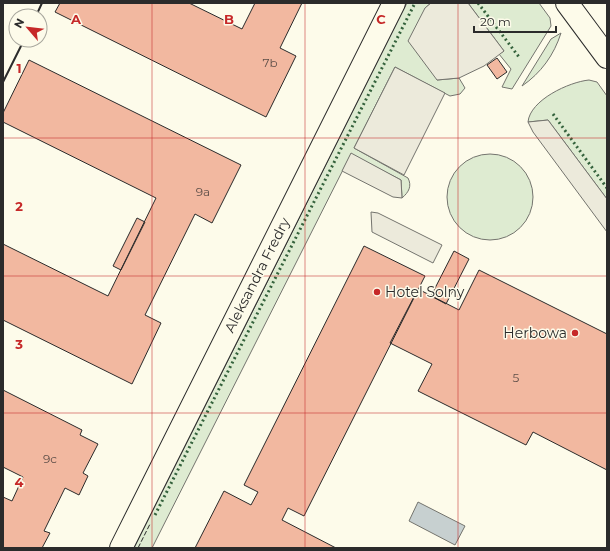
<svg xmlns="http://www.w3.org/2000/svg" width="610" height="551" viewBox="0 0 610 551" font-family="Montserrat,sans-serif">
<rect width="100%" height="100%" fill="#fdfbea"/>
<path fill="#deebd1" stroke="#74746e" d="M 407,3 L 431,3 L 425,8 L 437,80 L 459,78 L 465,88 L 460,94 L 450,96 L 395,67 L 354,148 L 408,178 C 412,186 409,192 402,198 L 401,180 L 351,154 L 152,548 L 134,548 Z
M 468,3 L 539,3 L 550,18 L 551,26 L 512,89 L 502,87 L 511,69 L 499,54 L 504,51 Z
M 561,33 C 554,55 541,73 522,86 L 551,39 Z
M 589,80 L 597,82 L 607,96 L 607,199 L 548,120 L 528,122 C 530,100 569,82 589,80 Z
M447 197a43 43 0 1 1 86 0a43 43 0 1 1-86 0Z"/>
<path fill="#eceadb" stroke="#74746e" d="M 431,3 L 468,3 L 504,51 L 484,66 L 459,78 L 437,80 L 408,41 L 425,8 Z
M 395,67 L 445,93 L 404,175 L 354,148 Z
M 548,120 L 607,199 L 607,232 L 533,132 L 528,122 Z
M 351,153 L 401,180 L 402,198 L 393,197 L 342,171 Z
M 371,212 L 378,213 L 442,245 L 433,263 L 372,232 Z"/>
<path fill="#c7d0d0" stroke="#74746e" d="M 418,502 L 465,526 L 455,545 L 409,521 Z"/>
<path fill="#f2b8a0" stroke="#2b2b2b" d="M 60,3 L 189,3 L 242,29 L 255,3 L 302,3 L 280,48 L 296,56 L 266,117 L 55,12 Z
M 497,58 L 507,72 L 497,79 L 487,65 Z
M 29,60 L 241,165 L 212,223 L 195,214 L 145,315 L 161,323 L 132,384 L 3,320 L 3,244 L 108,296 L 156,198 L 3,122 L 3,113 Z
M 137,218 L 145,222 L 121,270 L 113,266 Z
M 364,246 L 425,276 L 304,516 L 288,508 L 282,520 L 336,548 L 195,548 L 224,491 L 251,505 L 258,492 L 244,485 Z
M 454,251 L 469,259 L 446,304 L 431,296 Z
M 479,270 L 607,334 L 607,470 L 533,432 L 526,445 L 418,391 L 432,364 L 390,343 L 418,289 L 459,310 Z
M 3,390 L 82,430 L 80,435 L 98,444 L 83,473 L 88,476 L 79,495 L 65,488 L 44,531 L 50,533 L 42,548 L 3,548 L 3,497 L 12,501 L 23,477 L 3,467 Z"/>
<g fill="none" stroke-linecap="round" stroke-linejoin="round">
<g stroke="#2b2b2b" stroke-width="24">
<path id="street" d="M 121,548 L 394,3"/>
</g>
<g stroke="#2b2b2b" stroke-width="24">
<path id="secondary" d="M 567,3 L 607,57"/>
</g>
<use href="#street" stroke="#fdfbea" stroke-width="22"/>
<use href="#secondary" stroke="#fdfbea" stroke-width="22"/>
<path stroke="#34623c" stroke-width="3" stroke-dasharray="2 3" stroke-linecap="butt" d="M 478,3 L 519,57
M 553,114 L 607,188
M 155,515 L 415,3"/>
<path stroke="#2b2b2b" stroke-width="1" stroke-dasharray="5 2" stroke-linecap="butt" d="M 138,548 L 150,524"/>
<path stroke="#2b2b2b" stroke-width="2" d="M 36,16 L 42,3
M 3,82 L 24,40"/>
</g>
<path fill="none" stroke="#c62828" stroke-width="1" stroke-opacity="0.55" d="M 152,3 L 152,548M 305,3 L 305,548M 458,3 L 458,548M 3,138 L 607,138M 3,276 L 607,276M 3,413 L 607,413"/>
<g fill="#c62828" stroke="#fdfbea" stroke-width="1.5">
<circle cx="377" cy="292" r="4"/>
<circle cx="575" cy="333" r="4"/>
</g>
<g text-anchor="middle" dominant-baseline="central" stroke-width="3" stroke-linejoin="round" paint-order="stroke">
<g font-size="12" fill="#5d4e48">
<text x="270" y="62">7b</text>
<text x="203" y="191">9a</text>
<text x="516" y="377">5</text>
<text x="50" y="458">9c</text>
</g>
<g font-size="14" fill="#2b2b2b" stroke="#fdfbea">
<text transform="translate(257 275) rotate(-63)">Aleksandra Fredry</text>
</g>
<g font-size="14" fill="#2b2b2b" stroke="#fdfbea" text-anchor="start">
<text x="385" y="292">Hotel Solny</text>
<text x="567" y="333" text-anchor="end">Herbowa</text>
</g>
</g>
<g font-size="13" text-anchor="middle" font-weight="bold" fill="#c62828" stroke="#fdfbea" stroke-width="3" stroke-linejoin="round" paint-order="stroke">
<text x="76" y="24">A</text>
<text x="229" y="24">B</text>
<text x="381" y="24">C</text>
<text x="19" y="73">1</text>
<text x="19" y="211">2</text>
<text x="19" y="349">3</text>
<text x="19" y="487">4</text>
</g>
<rect width="610" height="551" fill="none" stroke="#2b2b2b" stroke-width="8"/>
<g transform="translate(28 28) rotate(298)"><circle r="19" fill="#fdfbea" stroke="#a9a89e"/>
<path d="M0-3L7 15L0 10L-7 15Z" fill="#c62828"/>
<text y="-6" font-size="11" font-weight="bold" text-anchor="middle" fill="#2b2b2b">N</text>
</g>
<path d="M474 26v6h82v-6" fill="none" stroke="#2b2b2b" stroke-width="2"/>
<text x="480" y="26" font-size="12" fill="#2b2b2b" stroke="#fdfbea" stroke-width="3" paint-order="stroke">20 m</text>
</svg>
